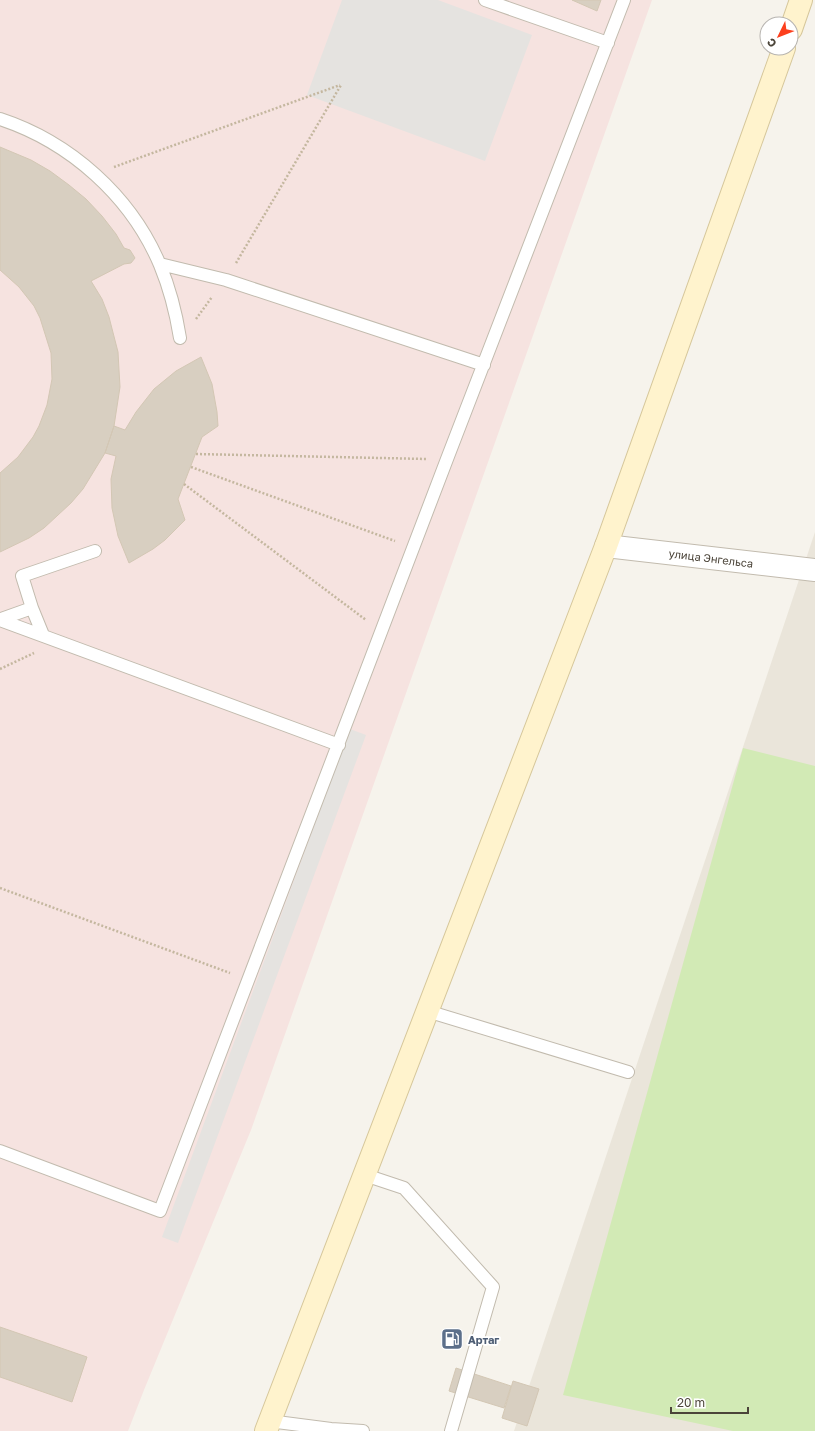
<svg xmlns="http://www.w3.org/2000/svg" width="815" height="1431" viewBox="0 0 815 1431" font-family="'Golos Text',sans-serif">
<rect width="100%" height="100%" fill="#f6f3ec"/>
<path fill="#eae5da" d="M 815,532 L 815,1431 L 514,1431 Z"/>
<path fill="#f6e3e0" d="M 0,0 L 652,0 L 251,1130 L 144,1390 L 128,1431 L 0,1431 Z"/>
<path fill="#d2eab5" d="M 743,748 L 815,766 L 815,1431 L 733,1431 L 563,1395 Z"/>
<path fill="#e5e3e0" d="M 342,0 L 438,0 L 532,35 L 485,161 L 307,95 Z
M 350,729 L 366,735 L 178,1243 L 162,1237 Z"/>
<path fill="#d8cfc1" stroke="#d3c7b4" d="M 572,0 L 601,0 L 597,11 Z
M 0,147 L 31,160 L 50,171 L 69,185 L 86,199 L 102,216 L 116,234 L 124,248 L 130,250 L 135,258 L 131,263 L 124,264 L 91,281 L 102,299 L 109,317 L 118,352 L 119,370 L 120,387 L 114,426 L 105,453 L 83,489 L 71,503 L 44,528 L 29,538 L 0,552 L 0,473 L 18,457 L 33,437 L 39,426 L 47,405 L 52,379 L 51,353 L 40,318 L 34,306 L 19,287 L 0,270 Z
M 201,357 L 212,384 L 217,412 L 218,426 L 202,437 L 178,499 L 185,520 L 165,540 L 153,549 L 129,563 L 118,536 L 112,508 L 111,479 L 116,456 L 105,453 L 114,426 L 125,430 L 136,412 L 154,389 L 176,371 Z
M 0,1327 L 87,1357 L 72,1402 L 0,1377 Z
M 456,1368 L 511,1386 L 504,1408 L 449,1391 Z
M 513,1381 L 539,1389 L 527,1426 L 502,1418 Z"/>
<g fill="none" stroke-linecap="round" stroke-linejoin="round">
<g stroke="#c2bbae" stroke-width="14">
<path id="lane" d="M 485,0 L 608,43
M 0,119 C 70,142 131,196 160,265 C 170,289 176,313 180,338
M 160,264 L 226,280 L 484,365
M 32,608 L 43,635
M 1,619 L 32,608 L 22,576 L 95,551
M 0,620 L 339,745
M 427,1011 L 628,1072
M 0,1151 L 160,1211 L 447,459 L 624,0
M 365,1175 L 404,1188 L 493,1287 L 451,1431
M 269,1421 L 331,1429 L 363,1431"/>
</g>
<g stroke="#c2bbae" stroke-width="24">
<path id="street" d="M 606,546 L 815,570"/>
</g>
<g stroke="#d6c79b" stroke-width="24">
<path id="secondary" d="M 791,29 L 801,0
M 266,1431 L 606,546 L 784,48"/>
</g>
<path stroke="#c4b79f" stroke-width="2.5" stroke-dasharray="2 2" stroke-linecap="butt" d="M 114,167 L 340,85
M 236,263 L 341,85
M 196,319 L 212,297
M 196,454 L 427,459
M 191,467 L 395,541
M 184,484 L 366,620
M 0,669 L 34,653
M 0,888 L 230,973"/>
<use href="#lane" stroke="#fff" stroke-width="12"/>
<use href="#street" stroke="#fff" stroke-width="22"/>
<use href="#secondary" stroke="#fff3cd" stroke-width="22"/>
</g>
<defs>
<g id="fuel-square" transform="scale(1.15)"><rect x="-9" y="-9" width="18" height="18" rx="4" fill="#5c6f8a" stroke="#fff"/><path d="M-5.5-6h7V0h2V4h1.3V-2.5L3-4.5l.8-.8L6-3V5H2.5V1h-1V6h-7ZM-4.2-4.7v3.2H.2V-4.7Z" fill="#fff"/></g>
</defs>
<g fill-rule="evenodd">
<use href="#fuel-square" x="452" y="1339"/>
</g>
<g text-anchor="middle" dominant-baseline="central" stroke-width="3.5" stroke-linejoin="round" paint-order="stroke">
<g font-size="11" fill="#4b4439" stroke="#fff">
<text transform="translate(711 558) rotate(7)">улица Энгельса</text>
</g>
<g font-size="11" font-weight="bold" fill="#4e5e75" stroke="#fff" text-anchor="start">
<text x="468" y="1339">Артаг</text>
</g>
</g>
<g transform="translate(779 36) rotate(227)"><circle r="19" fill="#ffffff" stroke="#b7b4b0"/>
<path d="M0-3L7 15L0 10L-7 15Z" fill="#fc3f1d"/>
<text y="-6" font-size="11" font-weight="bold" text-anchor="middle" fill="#4b4439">С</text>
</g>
<path d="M671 1407v6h77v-6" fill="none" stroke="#4b4439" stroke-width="2"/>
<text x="677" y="1407" font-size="12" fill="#4b4439" stroke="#ffffff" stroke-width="3" paint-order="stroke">20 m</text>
</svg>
